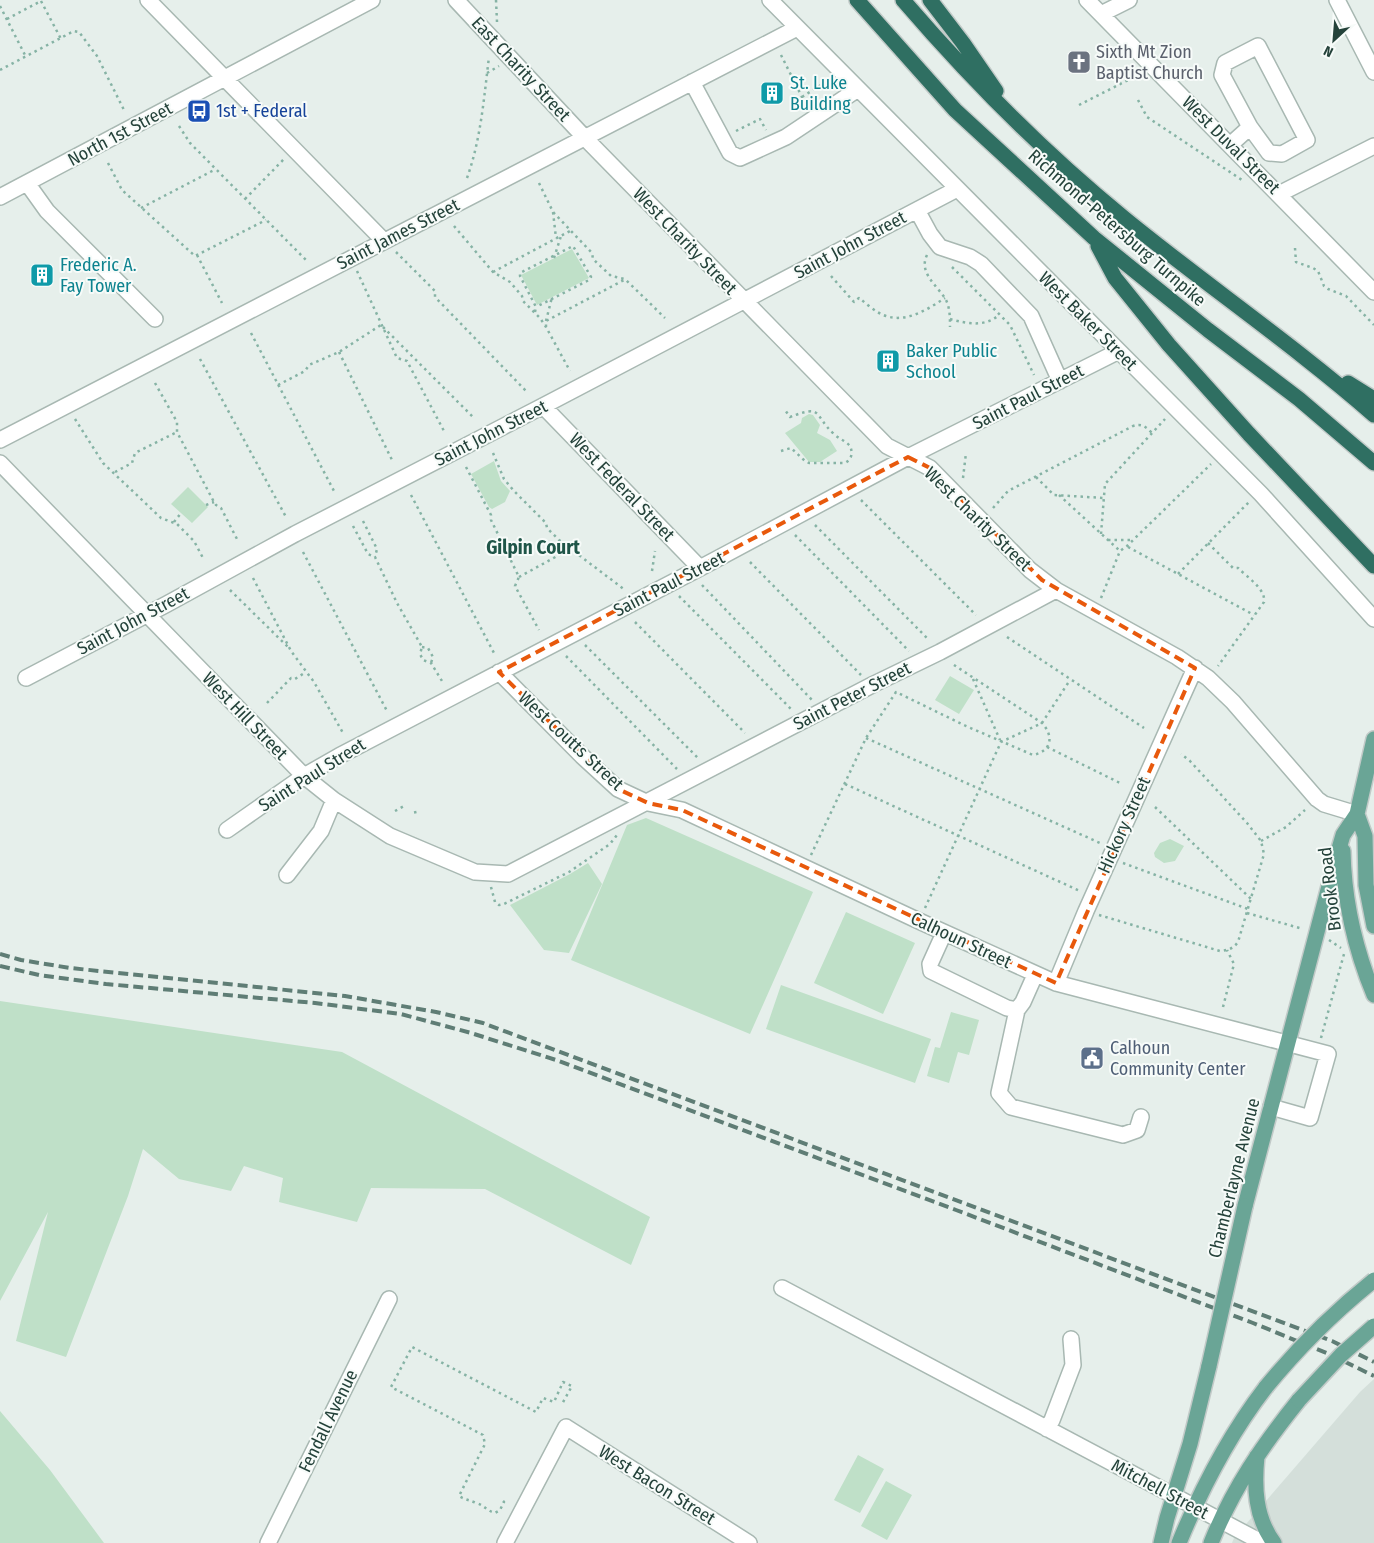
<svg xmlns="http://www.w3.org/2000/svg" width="1374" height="1543" viewBox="0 0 1374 1543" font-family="'Fira Sans Condensed',sans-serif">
<rect width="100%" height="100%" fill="#e6efeb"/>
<path fill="#d4dfda" d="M 1374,1379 L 1374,1543 L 1232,1543 L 1234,1538 L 1360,1392 Z"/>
<path fill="#bfe0c8" d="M 572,249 L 589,278 L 537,305 L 521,275 Z
M 809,414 L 813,415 L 820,425 L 817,433 L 830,440 L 837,451 L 820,462 L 809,462 L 785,433 L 801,423 L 802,418 Z
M 494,461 L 501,481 L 510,491 L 505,502 L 492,509 L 489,507 L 471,474 Z
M 188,487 L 208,507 L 192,523 L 171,504 Z
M 950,676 L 974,690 L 959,714 L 935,700 Z
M 646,818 L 813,892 L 750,1034 L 571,960 L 627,825 Z
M 1170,839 L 1184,846 L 1175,861 L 1164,863 L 1155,857 L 1154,853 L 1160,843 Z
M 588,863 L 602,884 L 569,953 L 544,950 L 510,905 L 570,874 Z
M 846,912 L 915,943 L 883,1014 L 814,983 Z
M 781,985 L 931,1039 L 915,1083 L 766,1029 Z
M 0,1001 L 342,1052 L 650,1217 L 631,1265 L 485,1189 L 371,1188 L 357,1222 L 279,1202 L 283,1178 L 244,1166 L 231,1191 L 179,1179 L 143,1149 L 128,1196 L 66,1357 L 16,1341 L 48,1212 L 0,1301 Z
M 951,1012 L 979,1020 L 969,1055 L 958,1052 L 949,1083 L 927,1076 L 935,1047 L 940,1048 Z
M 0,1411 L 50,1470 L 104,1543 L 0,1543 Z
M 858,1455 L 884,1469 L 860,1513 L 834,1500 Z
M 886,1481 L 912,1495 L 887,1540 L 861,1526 Z"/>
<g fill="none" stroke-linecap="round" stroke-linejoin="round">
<g stroke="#a8b8b2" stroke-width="18">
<path id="minor" d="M 148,0 L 384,241
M 456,0 L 585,138 L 887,446 L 930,468 L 1030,570 L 1056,590 L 1177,657 L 1208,678 L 1233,702 L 1317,799 L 1324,804 L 1357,814
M 770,0 L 1261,494 L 1374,619
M 1087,0 L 1374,292
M 1337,0 L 1374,72
M 1101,14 L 1129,0
M 692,82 L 730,153 L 740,158 L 786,137 L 858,89
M 1230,145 L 1250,127 L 1269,153 L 1282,154 L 1307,140 L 1258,46 L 1225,63 L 1222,75 L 1250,127
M 27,183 L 47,211 L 155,319
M 1279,194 L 1374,146
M 0,197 L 372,0
M 917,210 L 930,234 L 940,247 L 970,257 L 981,264 L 1031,316 L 1060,381
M 543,406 L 700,568
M 0,440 L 797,28
M 0,463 L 304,776 L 334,800 L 390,836 L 475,872 L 508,874 L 874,684 L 940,652 L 1056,590
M 499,672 L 582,756 L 618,789 L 648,803 L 682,810 L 919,921 L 1056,983 L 1328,1054 L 1310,1118 L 1271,1107
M 26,678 L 167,604 L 295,534 L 543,406 L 957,189
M 227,830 L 304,776 L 339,756 L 700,568 L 908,457 L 1119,351
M 287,875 L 321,831 L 334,800
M 944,933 L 930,964 L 931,971 L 1007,1008 L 1017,1010 L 1023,1002 L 1035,975
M 1056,983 L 1086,911 L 1195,668
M 1017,1010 L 999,1093 L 1011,1107 L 1123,1135 L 1137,1130 L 1141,1117
M 782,1288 L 1263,1543
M 1047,1429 L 1052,1420 L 1073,1365 L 1071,1339
M 268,1543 L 389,1299
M 505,1543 L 566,1427 L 749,1543"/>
</g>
<g stroke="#c2cac8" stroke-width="18">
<path id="major" d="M 1357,814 L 1365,836 L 1366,885 L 1374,926
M 1343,851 C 1344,901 1355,949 1374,995
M 1245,1206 L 1338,852 L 1343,835 L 1357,814 L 1374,739
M 1257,1456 C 1254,1487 1255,1517 1274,1543
M 1161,1543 L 1167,1518 L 1190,1444 L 1209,1366
M 1179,1543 C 1202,1487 1229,1435 1266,1387
M 1211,1543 C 1233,1488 1262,1446 1299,1400"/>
</g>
<g stroke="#c2cac8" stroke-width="18">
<path id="highway" d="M 857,0 L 955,110 L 1094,238 L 1208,330 L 1299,399 L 1374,463
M 903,0 C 971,79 1044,153 1124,218 C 1206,285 1294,345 1374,415
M 930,0 L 963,43 L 996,91
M 1098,246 L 1115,278 L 1169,345 L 1249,434 L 1374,566
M 1348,383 L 1374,399"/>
</g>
<path stroke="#86b3a5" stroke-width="2.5" stroke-dasharray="2.5 4" stroke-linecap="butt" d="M 496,0 L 497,22
M 41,1 L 61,39
M 0,6 L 26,57
M 7,19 L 41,1
M 781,55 L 806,105
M 0,70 L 74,31 L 79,32 L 97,56 L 124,110
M 487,73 L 499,66
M 802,97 L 824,83 L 831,91
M 1138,100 L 1147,117 L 1242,180
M 1079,105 L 1136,76 L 1139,73
M 179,126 L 190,143 L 306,260
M 736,131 L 760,119 L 766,130
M 108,163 L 122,190 L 195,256 L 266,220
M 467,178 C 481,139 484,97 489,57
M 539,183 L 553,212 L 592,253 L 593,259 L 611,276 L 625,279 L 665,318
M 245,199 L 284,159
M 141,208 L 216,169
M 553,212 L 556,238
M 454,226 L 493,272 L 510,282 L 522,296 L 523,301 L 540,318 L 546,327 L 570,371
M 1295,248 L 1296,262 L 1313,268 L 1318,271 L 1324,286 L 1328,289 L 1346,296 L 1374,325
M 396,252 L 435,291 L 435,297 L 527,392
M 197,255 L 222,303
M 927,255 C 918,273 938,286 946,300 C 950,308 950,318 950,327
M 554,258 L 561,236
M 952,267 L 1010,325 L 1034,375
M 357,271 L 397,358 L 407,361 L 445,433
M 493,272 L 570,231
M 831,276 L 854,302 L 859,298 C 867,304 876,313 886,316 C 907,323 928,309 945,298
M 535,312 L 536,307 L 520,276 L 520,273 L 573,246 L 591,277 L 589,280 L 536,307
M 950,319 C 968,324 985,327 999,315
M 546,321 L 552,297
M 383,327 L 474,418
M 546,327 L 546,321 L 624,280
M 251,333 L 334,491
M 339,352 L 393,462
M 200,359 L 286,517
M 155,383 L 177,422 L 177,432 L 214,502 L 216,505 L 221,508 L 238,541
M 278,385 L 305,371 L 309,365 L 339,352 L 381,325
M 75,419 L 103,463 L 161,518 L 177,524 L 194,541 L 203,558
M 781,451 L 791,448 L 805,461 L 809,463 L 845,463 C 852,459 853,453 850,446 C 846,441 839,439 834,434 C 813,415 824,404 790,417 L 785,410
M 493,453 L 504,479 L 514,491 L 546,523 L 547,528 L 559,540 L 625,590
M 466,467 L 491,515 L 491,520 L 519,577 L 515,586 L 539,630
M 115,472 L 132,463 L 135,453 L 177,432
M 1036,477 L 1054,495 L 1104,498
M 963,478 L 966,453
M 411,495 L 494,653
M 1059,495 L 1120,551
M 861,500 L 976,615
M 206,505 L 214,502
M 993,508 L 1008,491 L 1133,426 C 1142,423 1146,427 1152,433
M 363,521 L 377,549 L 375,557
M 174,522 L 181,513
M 815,525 L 929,640
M 353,526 L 368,554 L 375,557 L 397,603 L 422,647 L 420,654 L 423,660 L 431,663 L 442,681
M 1101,534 L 1105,484 L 1165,419
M 795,535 L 909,651
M 1108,540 L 1133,540
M 1208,543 L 1233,568 L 1238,568 C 1247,577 1266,589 1264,602 L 1218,666
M 1128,547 L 1254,615
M 303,552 L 387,711
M 750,562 L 861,675
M 652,571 L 655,551
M 1178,574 L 1249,502
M 519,577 L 570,549
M 253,578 L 291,651 L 314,682 L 343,733
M 702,585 L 813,701
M 230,590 L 289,648
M 679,596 L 793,711
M 1101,598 L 1120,551 L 1127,546 L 1211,464
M 635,622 L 745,733
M 1007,637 L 1144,728
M 585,645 L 698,758
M 422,647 L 428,648 L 433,657 L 431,663
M 566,656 L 677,769
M 973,679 L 1000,740
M 267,703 L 291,678 L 295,679 L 306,672
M 866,738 L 1100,843
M 1047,747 L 1120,783
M 845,784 L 1080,891
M 1155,807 L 1251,899
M 395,811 L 404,806
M 415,811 L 416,816
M 1261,841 L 1286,827 L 1305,810
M 811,855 L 866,738 L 896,692 L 966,726 L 1033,755 C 1052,751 1054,736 1042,723 L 951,663
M 1123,863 L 1248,909
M 491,887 L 495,902 L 499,905 L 504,904 L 569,872 L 610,844 L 617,835
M 925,908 L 1001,742 L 1042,723 L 1070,680
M 1247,913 L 1303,929
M 1099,915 L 1220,951 C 1228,950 1233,949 1238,942 L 1264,854 L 1261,841 L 1247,823 L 1190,761 L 1181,754
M 1329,940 L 1341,948
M 1223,1007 L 1234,964 L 1227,950
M 1321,1038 L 1344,954
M 503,1501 L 504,1502 L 500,1510 L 495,1513 C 487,1511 484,1505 476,1503 C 470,1500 465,1500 459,1496 L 485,1444 L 483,1435 L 391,1387 L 412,1347 L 536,1412 L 543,1398 L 554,1402 L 563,1382 L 572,1386 L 562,1404"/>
<use href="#minor" stroke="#fff" stroke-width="15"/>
<use href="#major" stroke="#6aa596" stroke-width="15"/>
<use href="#highway" stroke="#2f6f62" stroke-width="15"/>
<path stroke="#5f7d75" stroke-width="4" stroke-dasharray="10 5" stroke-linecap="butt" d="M 0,954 L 21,960 L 70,968 L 345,996 L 436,1012 L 483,1023 L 1332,1341 L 1374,1362
M 0,966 L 39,975 L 106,984 L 315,1003 L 401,1014 L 471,1033 L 556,1060 L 956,1210 L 1253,1323 L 1329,1354 L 1374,1376"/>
<g stroke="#c2cac8" stroke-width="18" stroke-linecap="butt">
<path id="major-bridge" d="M 1209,1366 L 1245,1206
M 1266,1387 C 1298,1348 1334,1312 1374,1280
M 1299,1400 L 1341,1355 L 1374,1326"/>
</g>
<use href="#major-bridge" stroke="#6aa596" stroke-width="15"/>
</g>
<path fill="none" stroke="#e8590c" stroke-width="4" stroke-dasharray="10 6" stroke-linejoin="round" d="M 908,457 L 930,468 L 1042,580 L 1195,668 L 1056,983 L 682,810 L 648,803 L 618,789 L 499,672 Z"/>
<defs>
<g id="church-square" transform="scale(1.25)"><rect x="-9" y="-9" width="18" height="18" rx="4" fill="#6b7280" stroke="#f7fbf9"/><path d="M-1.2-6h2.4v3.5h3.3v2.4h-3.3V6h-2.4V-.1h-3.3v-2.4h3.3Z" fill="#fff"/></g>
<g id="building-square" transform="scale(1.25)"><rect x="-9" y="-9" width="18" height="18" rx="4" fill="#0f9aa8" stroke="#f7fbf9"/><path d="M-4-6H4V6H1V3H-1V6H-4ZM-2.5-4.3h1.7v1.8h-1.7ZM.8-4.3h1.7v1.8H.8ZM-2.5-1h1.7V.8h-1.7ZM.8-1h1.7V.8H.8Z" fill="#fff"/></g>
<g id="bus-square" transform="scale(1.25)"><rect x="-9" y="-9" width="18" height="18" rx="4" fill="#1a4fb4" stroke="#f7fbf9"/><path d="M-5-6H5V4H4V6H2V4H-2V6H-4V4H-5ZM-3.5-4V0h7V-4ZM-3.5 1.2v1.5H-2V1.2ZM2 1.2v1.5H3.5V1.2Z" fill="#fff"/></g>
<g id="civic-square" transform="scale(1.25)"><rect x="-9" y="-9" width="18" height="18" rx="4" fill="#5c6f8a" stroke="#f7fbf9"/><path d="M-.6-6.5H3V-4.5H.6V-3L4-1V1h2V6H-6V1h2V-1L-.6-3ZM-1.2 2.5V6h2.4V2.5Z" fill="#fff"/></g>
</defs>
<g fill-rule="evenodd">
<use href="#church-square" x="1079" y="62"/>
<use href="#building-square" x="772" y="93"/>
<use href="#bus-square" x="199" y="111"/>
<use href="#building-square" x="42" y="275"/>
<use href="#building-square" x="888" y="361"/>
<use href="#civic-square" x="1092" y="1058"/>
</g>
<g text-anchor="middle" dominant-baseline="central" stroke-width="4" stroke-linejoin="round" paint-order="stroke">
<g font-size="18" fill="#5b616d" stroke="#f7fbf9" text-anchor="start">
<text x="1096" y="52">Sixth Mt Zion<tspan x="1096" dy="21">Baptist Church</tspan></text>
</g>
<g font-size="18" fill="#24423a" stroke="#f7fbf9">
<text transform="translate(521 69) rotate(47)">East Charity Street</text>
<text transform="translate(120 134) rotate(-28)">North 1st Street</text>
<text transform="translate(1231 145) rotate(45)">West Duval Street</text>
<text transform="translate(1117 228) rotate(41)">Richmond-Petersburg Turnpike</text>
<text transform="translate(398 234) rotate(-27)">Saint James Street</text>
<text transform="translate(685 241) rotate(46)">West Charity Street</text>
<text transform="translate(850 245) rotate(-28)">Saint John Street</text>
<text transform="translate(1088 321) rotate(45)">West Baker Street</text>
<text transform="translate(1028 397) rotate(-27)">Saint Paul Street</text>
<text transform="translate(491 433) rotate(-27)">Saint John Street</text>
<text transform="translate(622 487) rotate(46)">West Federal Street</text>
<text transform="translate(978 519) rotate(44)">West Charity Street</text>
<text transform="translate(669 584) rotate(-27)">Saint Paul Street</text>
<text transform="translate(133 621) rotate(-28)">Saint John Street</text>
<text transform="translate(852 696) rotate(-27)">Saint Peter Street</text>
<text transform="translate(245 716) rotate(46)">West Hill Street</text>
<text transform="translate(571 741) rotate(43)">West Coutts Street</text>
<text transform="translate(312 775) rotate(-32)">Saint Paul Street</text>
<text transform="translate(1124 825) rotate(-66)">Hickory Street</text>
<text transform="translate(1330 889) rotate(-97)">Brook Road</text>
<text transform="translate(961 940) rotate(25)">Calhoun Street</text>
<text transform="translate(1234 1178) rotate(-76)">Chamberlayne Avenue</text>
<text transform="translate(328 1421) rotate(-64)">Fendall Avenue</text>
<text transform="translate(657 1485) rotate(32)">West Bacon Street</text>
<text transform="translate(1160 1489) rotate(28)">Mitchell Street</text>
</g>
<g font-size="18" fill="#0d838f" stroke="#f7fbf9" text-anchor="start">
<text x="790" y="83">St. Luke<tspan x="790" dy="21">Building</tspan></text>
<text x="60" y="265">Frederic A.<tspan x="60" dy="21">Fay Tower</tspan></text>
<text x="906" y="351">Baker Public<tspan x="906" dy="21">School</tspan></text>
</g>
<g font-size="18" fill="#164399" stroke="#f7fbf9" text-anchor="start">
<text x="216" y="111">1st + Federal</text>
</g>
<g font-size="18" fill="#4e5e75" stroke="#f7fbf9" text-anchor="start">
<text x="1110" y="1048">Calhoun<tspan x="1110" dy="21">Community Center</tspan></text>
</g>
<g font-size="19" font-weight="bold" fill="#1f5548" stroke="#f7fbf9">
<text x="533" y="547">Gilpin Court</text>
</g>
</g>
<g transform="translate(1334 40) rotate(206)" stroke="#f7fbf9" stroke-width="4" paint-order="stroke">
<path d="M0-4L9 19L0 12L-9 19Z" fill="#24423a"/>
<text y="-8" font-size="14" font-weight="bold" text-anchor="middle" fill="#24423a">N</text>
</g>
</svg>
